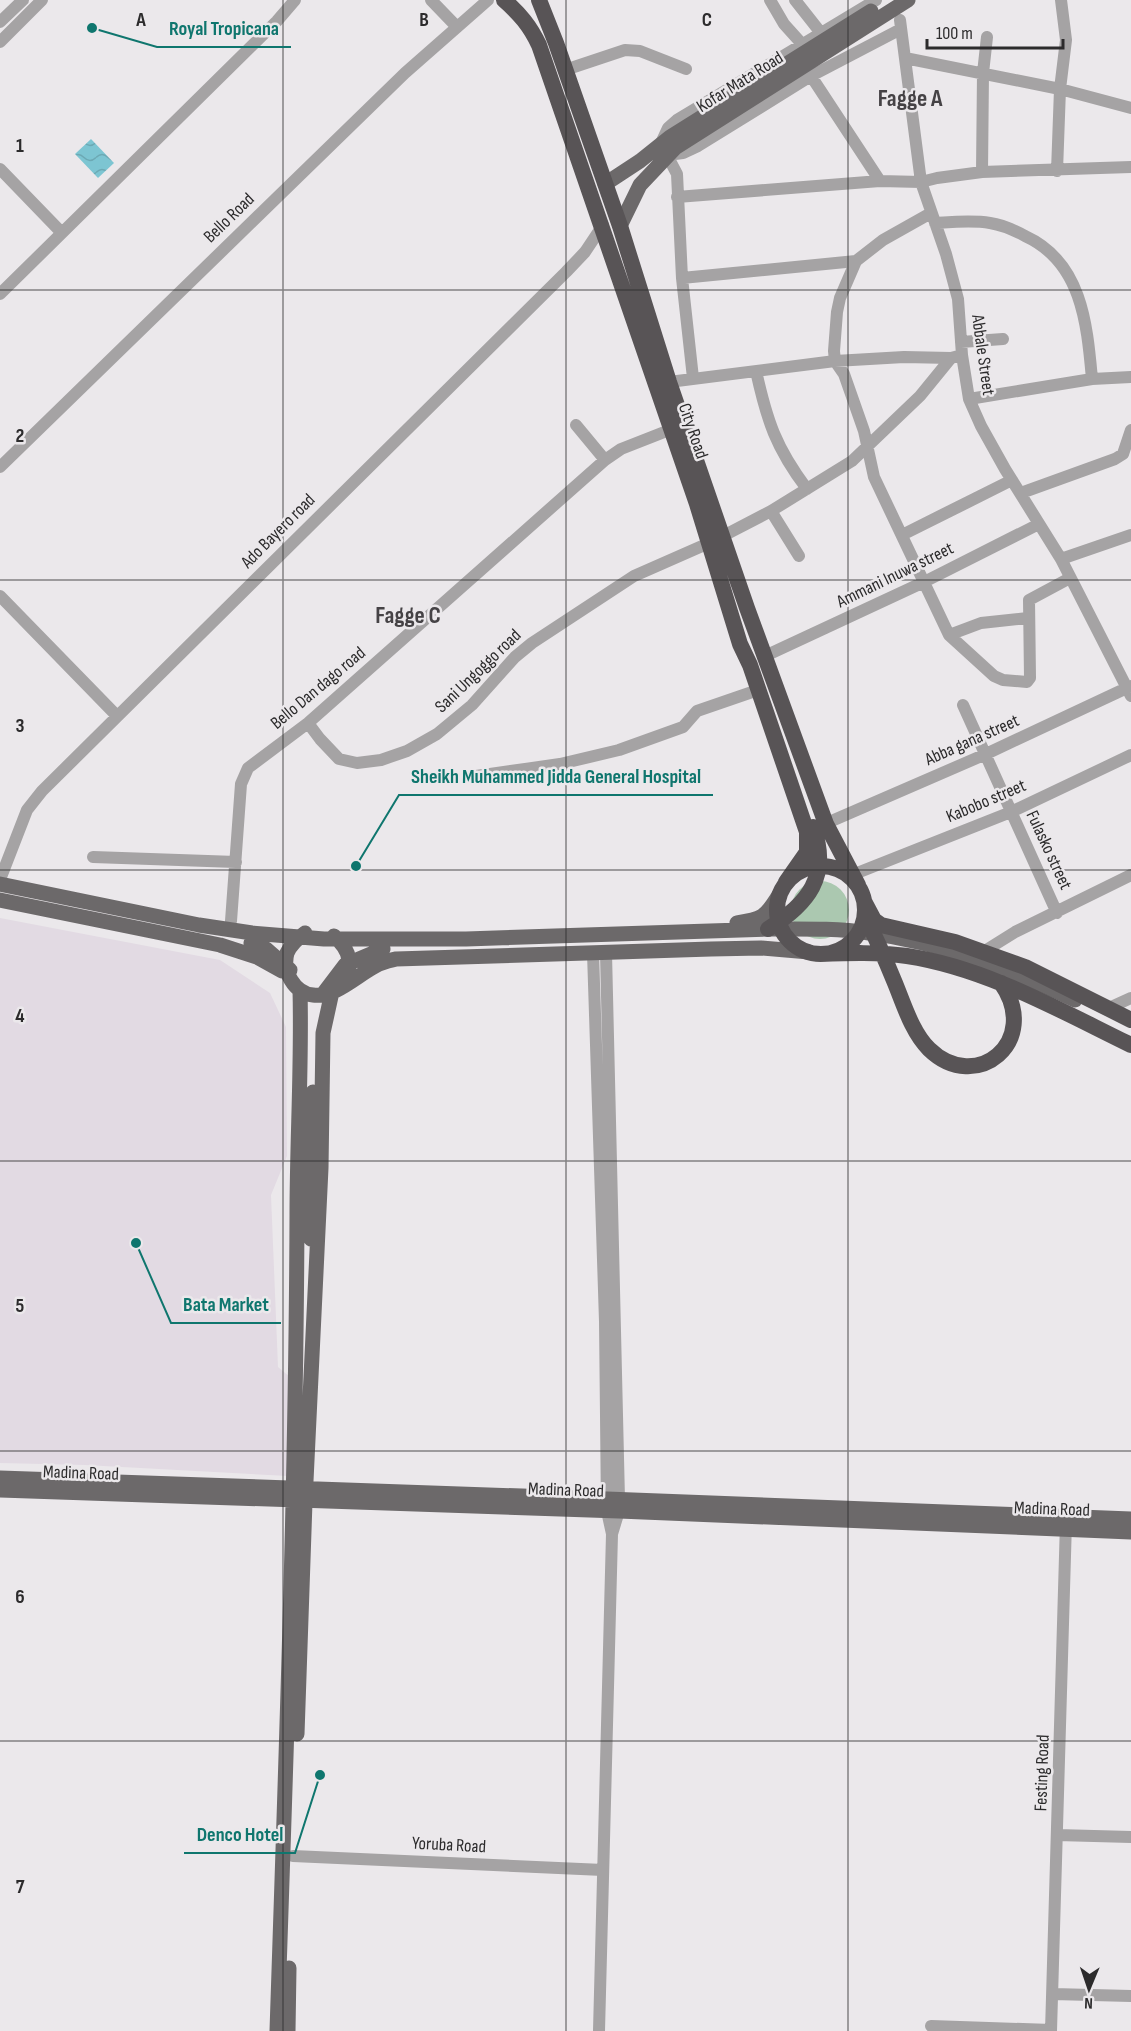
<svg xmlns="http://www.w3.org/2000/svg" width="1131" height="2031" viewBox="0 0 1131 2031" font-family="'Sofia Sans Condensed',sans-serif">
<defs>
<pattern id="water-waves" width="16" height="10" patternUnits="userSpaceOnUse" patternTransform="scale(1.5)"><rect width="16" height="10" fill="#7dc5d2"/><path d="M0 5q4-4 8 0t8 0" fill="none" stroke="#6ca9b4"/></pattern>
</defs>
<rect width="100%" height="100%" fill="#ebe8eb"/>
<path fill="#e2dae3" d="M 0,918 L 220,960 L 270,993 L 286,1027 L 287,1156 L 271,1195 L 278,1367 L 290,1377 L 288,1476 L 85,1465 L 0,1463 Z"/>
<path fill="#abc8b0" d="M791 910a29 29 0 1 1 58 0a29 29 0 1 1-58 0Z"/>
<path fill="url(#water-waves)" d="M 91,139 L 114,163 L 98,178 L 75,154 Z"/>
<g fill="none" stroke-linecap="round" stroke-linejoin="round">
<path stroke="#a5a3a4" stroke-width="12" d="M 431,0 L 457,27
M 770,0 L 784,24 L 802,44
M 795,0 L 821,33
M 900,20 L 921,182 L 946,254 L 958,299 L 962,355 L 969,399 L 981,426 L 1005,469 L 1061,559 L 1131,696
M 0,22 L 23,0
M 0,42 L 42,0
M 905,58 L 1060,89 L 1131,108
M 565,70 L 625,50 L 640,51 L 686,69
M 811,76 L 880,181
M 661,143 L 668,128 L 677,120 L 876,0
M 0,169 L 62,233
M 1057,171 L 1060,89 L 1066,40 L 1061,0
M 982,172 L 983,73 L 987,37
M 677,197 L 880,181 L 921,182 L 937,178 L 982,172 L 1131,167
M 931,213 L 883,240 L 856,261 L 840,298 L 837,312 L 834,351 L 835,361 L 844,374 L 864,431 L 874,477 L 949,635 L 994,676 L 1003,680 L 1027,682 L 1030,678 L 1029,600 L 1070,578
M 935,223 C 953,222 972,220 990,223 C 1003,225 1014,230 1025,236 C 1082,262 1087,324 1092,379
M 682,278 L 856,261
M 0,294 L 277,21 L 295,0
M 961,342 L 1003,339
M 756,371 C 767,421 776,448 807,489
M 693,378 L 682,278 L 677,174 L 667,155 L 683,153 L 698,146 L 811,76 L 901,29
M 669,382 L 835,361 L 904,357 L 951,358 L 962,355
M 969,399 L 1092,379 L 1131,377
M 576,425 L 605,460
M 0,467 L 405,73 L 488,0
M 1021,493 L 1115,459 L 1123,454 L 1131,430
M 771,511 L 799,556
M 902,535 L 1012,480
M 723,536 L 771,511 L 852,461 L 920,396 L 951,358
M 1061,559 L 1131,535
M 0,596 L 117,716
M 949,635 L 981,623 L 1028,618
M 765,656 L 924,582 L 1039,524
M 963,705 L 1057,913
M 308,723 L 320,739 L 339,759 L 357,763 L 381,760 L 407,751 L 437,734 L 472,705 L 515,657 L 532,643 L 634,576 L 709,543
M 476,776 L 560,764 L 619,750 L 683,727 L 697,711 L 758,690
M 820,826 L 986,754 L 1131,686
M 93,857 L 236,862
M 852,875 L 1011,812 L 1131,755
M 1,877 L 27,810 L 42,791 L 566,272 L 585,252 L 603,225
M 231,921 L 241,784 L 248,768 L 308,723 L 605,460 L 621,449 L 672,429
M 983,952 L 1015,932 L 1131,875
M 593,953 L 605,1321 L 607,1511 L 612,1534 L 619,1511 L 619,1499 L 606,953
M 1109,1008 L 1131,998
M 1057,1835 L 1131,1837
M 293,1856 L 603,1870
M 1053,1994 L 1131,1996
M 931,2026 L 1051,2030
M 599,2031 L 612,1534
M 1051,2031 L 1066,1522"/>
<path stroke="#6c696a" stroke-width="15" d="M 605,184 L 640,161 L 670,137 L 871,11
M 620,226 L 640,185 L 675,148 L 908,0
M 0,884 L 199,925 L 252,933 L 324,939 L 466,939 L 768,929 C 802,929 836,928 869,933 C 941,942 1010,969 1075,1000
M 0,900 L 220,945 L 257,957 L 282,971
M 737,923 C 762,919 765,918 779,895
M 305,933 C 298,938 291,944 287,953 C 282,971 294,993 313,995 C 336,998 358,974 379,964 C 384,962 390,960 396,959 L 711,949 L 761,948 L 809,952
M 334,936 C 352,951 354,968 340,987
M 251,943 L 266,949 L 290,970
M 323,994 L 345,965 L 383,949
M 311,1239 L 308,1215 L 313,1092
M 0,1478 L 607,1499 L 1131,1519
M 0,1490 L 619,1511 L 1131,1532
M 297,1734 L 305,1502 L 321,1168 L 323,1033 L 332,992
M 277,2031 C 286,1759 296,1487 297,1215 C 297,1140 302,1065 300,990
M 288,2031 L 289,1968"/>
<path stroke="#585456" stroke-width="16" d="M 504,0 C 520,14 530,26 539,45 L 697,504 L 740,644 L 750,665 L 807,832 L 807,852 L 786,882
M 539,0 L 556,43 L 620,226 L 669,382 L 747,608 L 826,824 L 858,885
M777 910a44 44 0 1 1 88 0a44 44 0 1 1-88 0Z
M 865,903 L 874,920 L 881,925 L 955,942 L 1025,967 L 1131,1020
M 865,916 C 876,938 886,961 895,983 C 904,1005 912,1032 929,1049 C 976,1095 1042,1041 1001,983
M 768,929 C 808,904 831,876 813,827
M 820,954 C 849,953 878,952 907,956 C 986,968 1059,1010 1131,1045"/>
</g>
<path fill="none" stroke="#2c2b2c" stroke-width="1.5" stroke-opacity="0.55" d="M 283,0 L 283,2031M 566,0 L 566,2031M 848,0 L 848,2031M 0,290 L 1131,290M 0,580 L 1131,580M 0,870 L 1131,870M 0,1161 L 1131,1161M 0,1451 L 1131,1451M 0,1741 L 1131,1741"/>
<g text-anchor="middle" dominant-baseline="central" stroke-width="5" stroke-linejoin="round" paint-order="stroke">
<g font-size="18" fill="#2c2b2c" stroke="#ebe8eb">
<text transform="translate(740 82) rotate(-32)">Kofar Mata Road</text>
<text transform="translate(229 218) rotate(-44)">Bello Road</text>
<text transform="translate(983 355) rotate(82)">Abbale Street</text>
<text transform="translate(693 431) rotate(71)">City Road</text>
<text transform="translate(278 531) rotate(-45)">Ado Bayero road</text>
<text transform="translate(895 575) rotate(-26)">Ammani Inuwa street</text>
<text transform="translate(478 671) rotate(-44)">Sani Ungoggo road</text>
<text transform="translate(318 688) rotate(-40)">Bello Dan dago road</text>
<text transform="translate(972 740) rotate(-24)">Abba gana street</text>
<text transform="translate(986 801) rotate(-23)">Kabobo street</text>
<text transform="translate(1049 850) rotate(65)">Fulasko street</text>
<text transform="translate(81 1473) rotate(2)">Madina Road</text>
<text transform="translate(566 1490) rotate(2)">Madina Road</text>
<text transform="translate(1052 1509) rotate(2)">Madina Road</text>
<text transform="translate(1042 1773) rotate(-88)">Festing Road</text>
<text transform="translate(449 1845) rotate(3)">Yoruba Road</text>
</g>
<g font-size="24" font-weight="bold" fill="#454245" stroke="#ebe8eb">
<text x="910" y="98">Fagge A</text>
<text x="408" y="615">Fagge C</text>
</g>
</g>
<g font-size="20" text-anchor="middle" font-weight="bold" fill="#2c2b2c" stroke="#ebe8eb" stroke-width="5" stroke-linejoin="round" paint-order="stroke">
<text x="141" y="26">A</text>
<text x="424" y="26">B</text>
<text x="707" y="26">C</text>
<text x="20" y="152">1</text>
<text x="20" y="442">2</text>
<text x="20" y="732">3</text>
<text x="20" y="1022">4</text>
<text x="20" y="1312">5</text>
<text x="20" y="1603">6</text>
<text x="20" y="1893">7</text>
</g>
<path fill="none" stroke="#0f766e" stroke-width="2" d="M92 28L157 47H291M356 866L399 795H713M136 1243L171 1323H281M320 1775L295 1853H184"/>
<g fill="#0f766e" stroke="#ebe8eb" stroke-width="2">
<circle cx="92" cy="28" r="6"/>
<circle cx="356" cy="866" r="6"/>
<circle cx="136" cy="1243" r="6"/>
<circle cx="320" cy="1775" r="6"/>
</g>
<g font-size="20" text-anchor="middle" font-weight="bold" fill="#0f766e" stroke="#ebe8eb" stroke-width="5" stroke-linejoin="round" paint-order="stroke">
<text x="224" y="35">Royal Tropicana</text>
<text x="556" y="783">Sheikh Muhammed Jidda General Hospital</text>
<text x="226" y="1311">Bata Market</text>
<text x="240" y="1841">Denco Hotel</text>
</g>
<g transform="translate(1089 1989) rotate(182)" stroke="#ebe8eb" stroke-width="4.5" paint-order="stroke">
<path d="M0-4.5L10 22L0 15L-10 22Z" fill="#2c2b2c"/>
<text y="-9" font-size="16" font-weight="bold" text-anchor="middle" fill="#2c2b2c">N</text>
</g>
<path d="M927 39v9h136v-9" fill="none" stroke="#2c2b2c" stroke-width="3"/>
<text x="936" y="39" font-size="18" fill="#2c2b2c" stroke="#ebe8eb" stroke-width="4.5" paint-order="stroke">100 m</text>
</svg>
